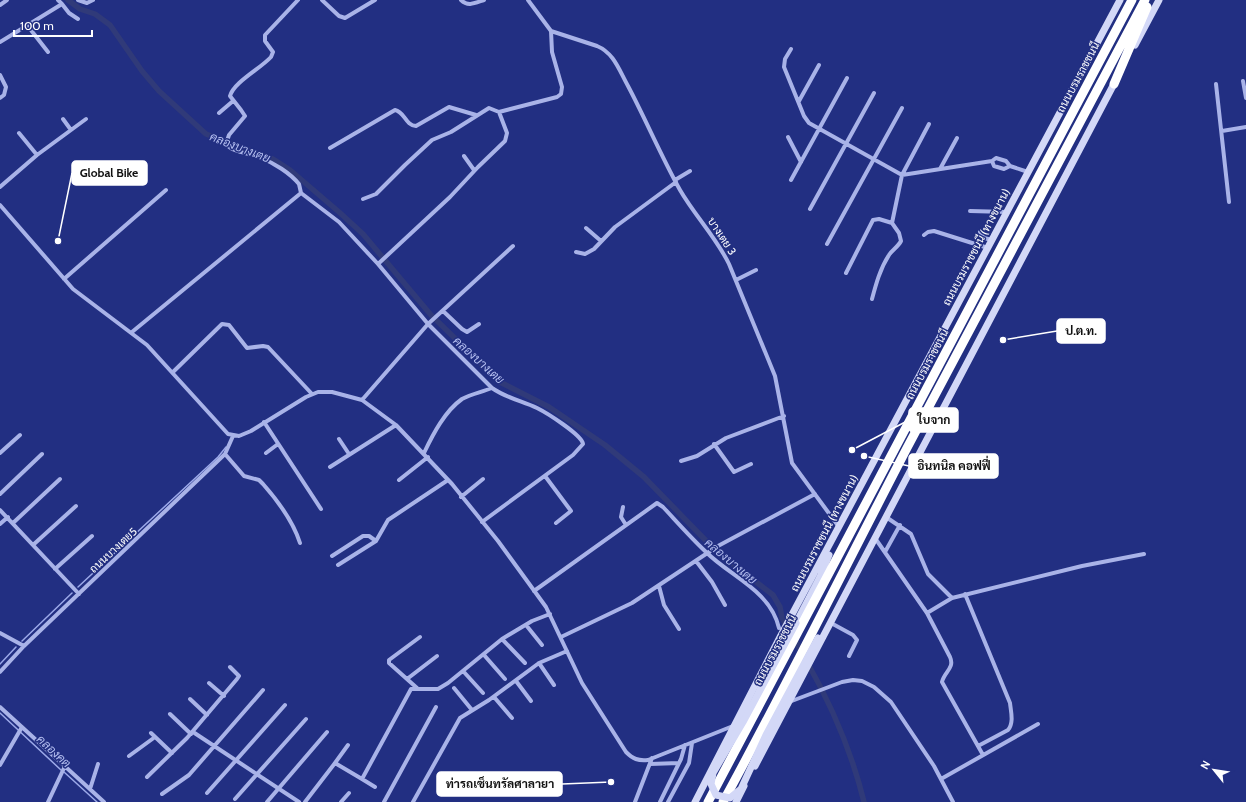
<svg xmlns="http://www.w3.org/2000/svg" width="1246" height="802" viewBox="0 0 1246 802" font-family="Cabin,Sarabun,sans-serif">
<rect width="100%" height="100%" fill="#222f82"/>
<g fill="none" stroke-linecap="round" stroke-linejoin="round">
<path stroke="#9ca9e9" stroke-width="1.5" d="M 78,587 L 218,457 L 226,447
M 22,641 L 72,593
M 0,664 L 16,647
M 0,713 L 61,770
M 64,772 L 97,802"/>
<path stroke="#303a79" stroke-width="5.5" d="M 68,0 L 80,9 L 95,14 L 110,25 L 142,71 L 159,91 L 206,134 L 273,159 L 290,170 L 339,212 L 363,234 L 431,315 L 500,382 L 549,407 L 605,445 L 644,477 L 717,552 L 773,595 L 780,607 L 782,618 L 787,627
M 793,637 L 803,654
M 807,662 C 832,706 852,753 864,802"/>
<path stroke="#a9b3e8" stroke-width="4" d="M 78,0 L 87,3 L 93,0
M 298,0 L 265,35 L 265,41 L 273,52 L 271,57 C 260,69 234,82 230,96 L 241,110 L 245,116 L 229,135 L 226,144 C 233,153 251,153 261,158 C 274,163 290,173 299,184 L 301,193
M 322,0 L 339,16 L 345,18 L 375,0
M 461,0 C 468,7 475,3 484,0
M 528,0 L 551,31 L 597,46 C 614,53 619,70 628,86 C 646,120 661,156 680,190 C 695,216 716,237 729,264 L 775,376 L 792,463 L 839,527
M 62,4 L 69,13 L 78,19
M 0,5 L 7,0
M 27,25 L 48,52
M 0,42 L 62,4 L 58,0
M 791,49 L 785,59 L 784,67 L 804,116 L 809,123 L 902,175 L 992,161 L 996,158 L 1006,161 L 1010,166 L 1028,172
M 0,75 L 6,87 L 4,95 L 0,98
M 1243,81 L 1246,98
M 1216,84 L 1229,202
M 799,101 L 819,65
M 219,113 L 233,101
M 63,119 L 71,130
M 1222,131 L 1246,127
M 19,133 L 37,155
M 788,137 L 801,162
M 330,148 L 395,110 C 405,112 405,125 416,126 L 449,107 L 476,115
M 464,156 L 474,170
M 992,161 L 994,166 L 1004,169 L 1010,166
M 940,169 L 957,138
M 675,180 L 690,171
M 791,180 L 847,78
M 0,187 L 37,155 L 86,119
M 363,199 L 376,194 L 405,165 L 432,140 L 451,132 L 489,108 L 499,112
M 0,205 L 73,289 L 147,345 L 228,434 L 239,436 L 251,431 L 306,397 L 318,392 L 332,392 L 362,400 L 396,425 L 452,484 L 498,541 L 546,607 L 582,683 L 626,752 C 633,759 638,761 648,760 L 733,726
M 810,209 L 874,93
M 970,211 L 1007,212
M 586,228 L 601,241
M 980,232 L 984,238 L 992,240
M 924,235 L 928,232 L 934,231 L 988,248
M 827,244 L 902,108
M 576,252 L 585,254 L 594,249 L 615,227 L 676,182
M 846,273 L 873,220 L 879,219 L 892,223 L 902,175 L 929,124
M 64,279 L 166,190
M 736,280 L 756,270
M 872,299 C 876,284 880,269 889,255 C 892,250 898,247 901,241 L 899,233 L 892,223
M 443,311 L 462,329 L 467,332 L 479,324
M 132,332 L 301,193 L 339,222 L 378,264
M 173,372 L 222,324 L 229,325 L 247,348 L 263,346 L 268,347 L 312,394
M 362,400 L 428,324 L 378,264 L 450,197 L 478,167 L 505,141 L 507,133 L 499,112 L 557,97 L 561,94 L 562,87 L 552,52 L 551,31
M 264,422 L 321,509
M 339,439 L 349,454
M 714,444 L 734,472 L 751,464
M 0,453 L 20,435
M 266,453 L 278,444
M 424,453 C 433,434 445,411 462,399 C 471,394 482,392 492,388
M 225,454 L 244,476 L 259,480 L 263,484 C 278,501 293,521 300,543
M 681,461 L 697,456 L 726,438 L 784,416
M 330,467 L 396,425
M 545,476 L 571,511 L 556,523
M 399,480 L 428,457
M 0,494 L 42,454
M 461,497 L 483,479
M 623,507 L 621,517 L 626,525
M 0,510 L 79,594
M 886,517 L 911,534 L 928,574 L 952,598 L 1082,566 L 1144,554
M 482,522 L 573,455 L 583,444 C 582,435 547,413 537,408 C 522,401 506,398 492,388 L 428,324 L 513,246
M 13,523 L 60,479
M 0,524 L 8,517
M 875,538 L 927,613 L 950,657 C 955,668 944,672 942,682 L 983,755
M 33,545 L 76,506
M 885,552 L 900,525
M 332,556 L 363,536 L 369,536 L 376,541
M 696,561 L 712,582 L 725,605
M 338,565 L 376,541 L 388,520 L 448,480
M 55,569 L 92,536
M 659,586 L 664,605 L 679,629
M 534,591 L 657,503 L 663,507 C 677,522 691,538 706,552 C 731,577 770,590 779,628
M 965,594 L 1010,703 C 1011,712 1014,723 1008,730 L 978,746
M 927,613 L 952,598
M 831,623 L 853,635 L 857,640 L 849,656
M 526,625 L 542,645
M 0,633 L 24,646
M 561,637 L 632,603 L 718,546 L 815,494
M 502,639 L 525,663
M 484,655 L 505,679
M 539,663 L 554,685
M 463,671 L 483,693
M 0,672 L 24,646 L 225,454 L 233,436
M 407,679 L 437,656
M 516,681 L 531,701
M 209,683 L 224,696
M 417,688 L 389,663 L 389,660 L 420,637
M 454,688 L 472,710
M 494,697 L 512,718
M 190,699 L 207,715
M 789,702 L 842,682 L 853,680 L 862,681 L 874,687 L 891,702 L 934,766 L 953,802
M 0,707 L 104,802
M 170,714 L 191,734
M 193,732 L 299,802
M 151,733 L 172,753
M 129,756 L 155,737
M 335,763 L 348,745
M 650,764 L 679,763
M 0,765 L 22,727
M 147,777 L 187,738 L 237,679 L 239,676 L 230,667
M 362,779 L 375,787
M 941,779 L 1038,724
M 90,789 L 98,764
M 207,793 L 285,705
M 162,794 L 189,775 L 263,690
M 235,799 L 306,719
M 48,802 L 65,766
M 267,802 L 327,732
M 305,802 L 335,763 L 362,779 L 411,689 L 438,689 L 448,683 L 502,639 L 532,621 L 550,614
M 341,802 L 349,793
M 384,802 L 436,707
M 413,802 L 460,718 L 489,700 L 539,663 L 567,651
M 635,802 L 652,758
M 660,802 L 681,759 L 685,745
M 668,802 L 689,763 L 692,743"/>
<path stroke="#d3d8f7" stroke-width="7" d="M 1135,45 L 1159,0
M 796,623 L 821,575 L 829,555
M 755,766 L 1116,80
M 695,802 L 780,637 L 1120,0
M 736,802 L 744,786"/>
<path stroke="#fff" stroke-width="9" d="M 1114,84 L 1147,7
M 708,802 L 1132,0
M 723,802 C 787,685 846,565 908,446 C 986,297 1067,149 1145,0"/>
<path stroke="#d3d8f7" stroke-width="7" d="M 796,623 L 743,722 L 713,773 L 711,784 L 716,795 L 730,798 L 741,789 L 766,735 L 818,638"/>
</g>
<g text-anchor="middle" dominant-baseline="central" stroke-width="3" stroke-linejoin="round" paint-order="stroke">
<g font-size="11" fill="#fff" stroke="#222f82">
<text transform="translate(1078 77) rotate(-62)">ถนนบรมราชชนนี</text>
<text transform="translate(722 236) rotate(57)">บางเตย 3</text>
<text transform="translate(976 247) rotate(-62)">ถนนบรมราชชนนี (ทางขนาน)</text>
<text transform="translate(927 364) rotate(-62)">ถนนบรมราชชนนี</text>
<text transform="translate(824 533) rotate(-62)">ถนนบรมราชชนนี (ทางขนาน)</text>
<text transform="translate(113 550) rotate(-43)">ถนนบางเตย5</text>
<text transform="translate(775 650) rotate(-62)">ถนนบรมราชชนนี</text>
</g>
<g font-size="12" font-style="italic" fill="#b4bef0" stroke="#222f82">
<text transform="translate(240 147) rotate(21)">คลองบางเตย</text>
<text transform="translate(479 360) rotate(42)">คลองบางเตย</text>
<text transform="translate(731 561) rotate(40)">คลองบางเตย</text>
<text transform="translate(54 751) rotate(43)">คลองคต</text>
</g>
</g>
<path fill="none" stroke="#fff" stroke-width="1.5" d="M58 241L72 173M1003 340L1057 331M852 450L909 420M864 456L909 466M611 782L562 784"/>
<g fill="#fff" stroke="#222f82" stroke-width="1.5">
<circle cx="58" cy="241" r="4"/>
<circle cx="1003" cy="340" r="4"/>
<circle cx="852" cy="450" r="4"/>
<circle cx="864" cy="456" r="4"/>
<circle cx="611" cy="782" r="4"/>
</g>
<g fill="#fff" stroke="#fff" stroke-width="1.5">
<rect x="72" y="161" width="75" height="24" rx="4"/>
<rect x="1057" y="319" width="48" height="24" rx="4"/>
<rect x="909" y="408" width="49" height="24" rx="4"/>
<rect x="909" y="454" width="89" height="24" rx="4"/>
<rect x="437" y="772" width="125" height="24" rx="4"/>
</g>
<g font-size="12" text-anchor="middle" font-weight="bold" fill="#111">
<text x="109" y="177">Global Bike</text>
<text x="1081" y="335">ป.ต.ท.</text>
<text x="934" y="424">ใบจาก</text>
<text x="954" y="470">อินทนิล คอฟฟี่</text>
<text x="500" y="788">ท่ารถเซ็นทรัลศาลายา</text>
</g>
<g transform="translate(1214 770) rotate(300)" stroke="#222f82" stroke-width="3" paint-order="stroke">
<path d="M0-3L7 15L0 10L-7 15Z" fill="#ffffff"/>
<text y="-6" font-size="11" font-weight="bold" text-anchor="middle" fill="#ffffff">N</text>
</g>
<path d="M14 30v6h78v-6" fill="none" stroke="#ffffff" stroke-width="2"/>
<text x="20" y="30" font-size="12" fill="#ffffff" stroke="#222f82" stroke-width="3" paint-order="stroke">100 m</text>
</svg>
